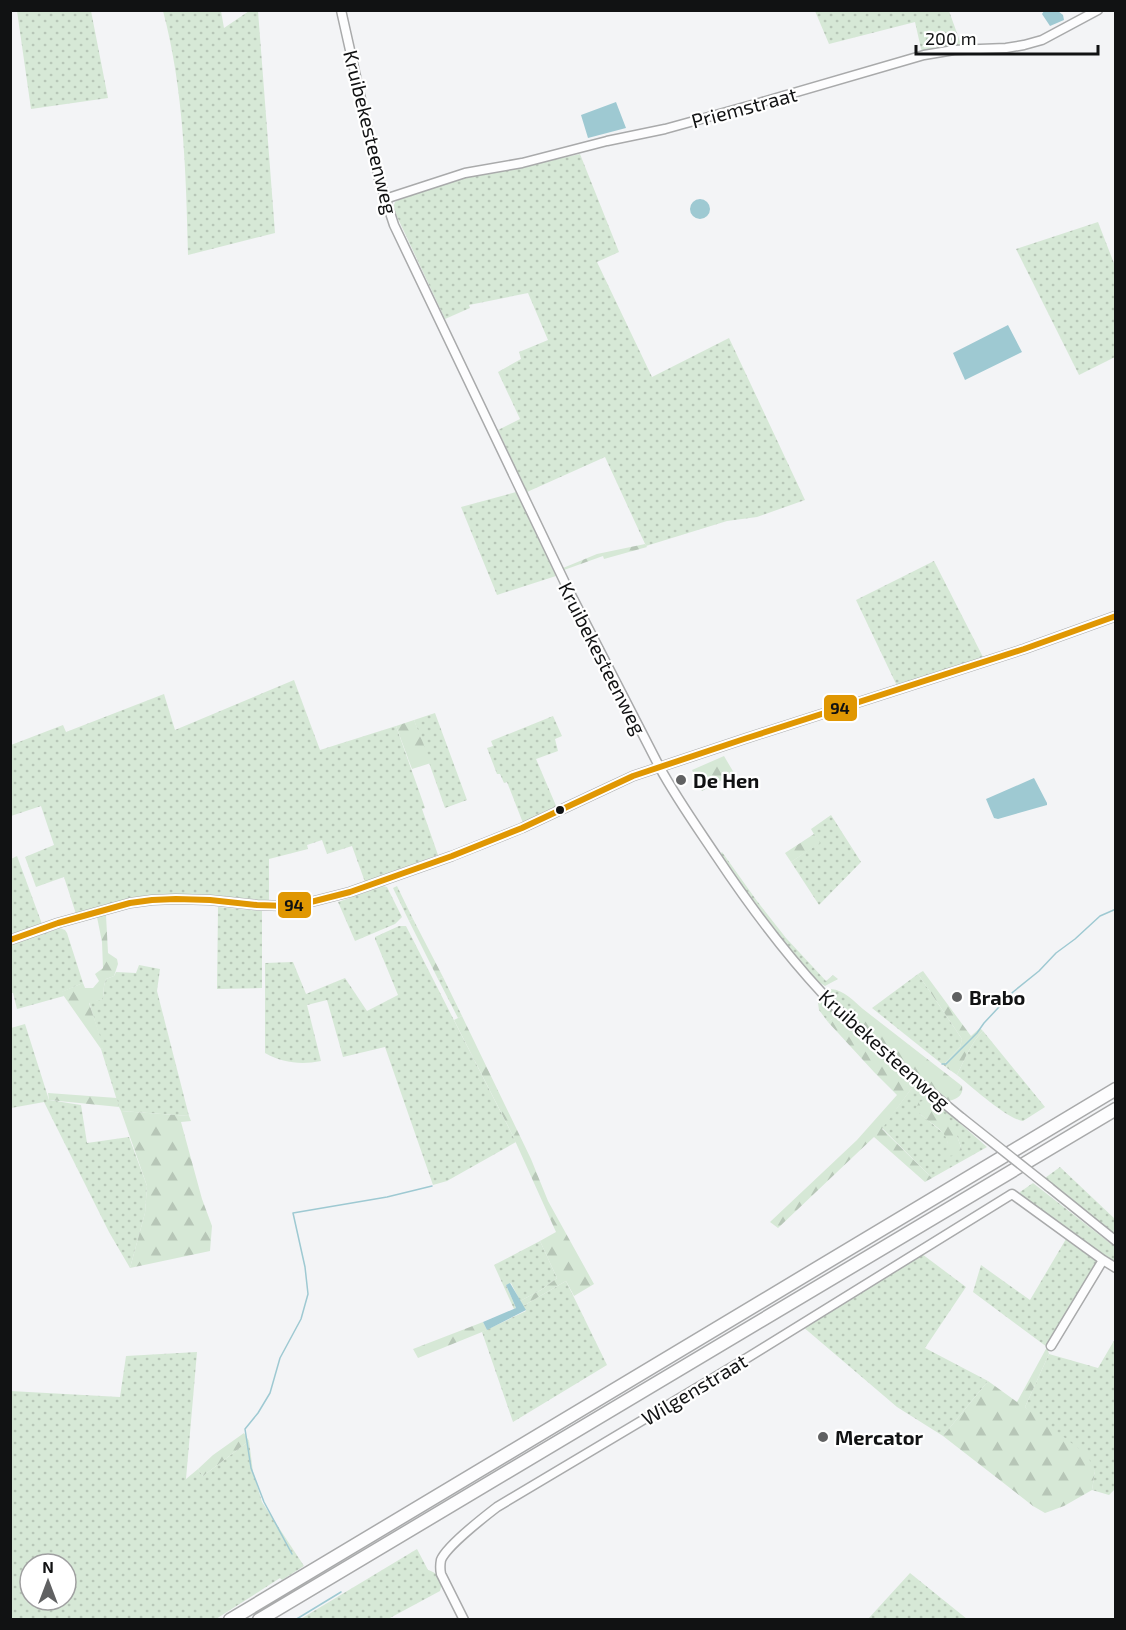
<svg xmlns="http://www.w3.org/2000/svg" width="1126" height="1630" viewBox="0 0 1126 1630" font-family="'Exo 2',sans-serif">
<defs>
<pattern id="grass-dots" width="8" height="8" patternUnits="userSpaceOnUse" patternTransform="scale(1.5)"><rect width="8" height="8" fill="#d6e8d6"/><path d="M2 2h.1M6 6h.1" fill="none" stroke="#b7c6b7" stroke-width="1.8" stroke-linecap="round"/></pattern>
<pattern id="forest-firs" width="22" height="20" patternUnits="userSpaceOnUse" patternTransform="scale(1.5)"><rect width="22" height="20" fill="#d6e8d6"/><path d="M5 1l3.5 6h-7zM16 11l3.5 6h-7z" fill="#b7c6b7"/></pattern>
</defs>
<rect width="100%" height="100%" fill="#f3f4f6"/>
<path fill="url(#grass-dots)" fill-rule="evenodd" d="M 17,11 L 91,11 L 108,98 L 31,109 Z
M 163,11 L 221,11 L 224,28 L 249,11 L 258,11 L 275,233 L 188,255 C 186,174 184,90 163,11 Z
M 815,11 L 949,11 L 962,47 L 922,53 L 915,22 L 829,44 Z
M 580,154 L 619,252 L 597,262 L 652,377 L 729,338 L 805,500 L 757,517 L 727,521 L 646,546 L 605,457 L 527,492 L 498,430 L 520,419 L 498,372 L 521,359 L 519,352 L 548,340 L 528,293 L 469,305 L 470,308 L 445,319 L 393,208 L 395,202 L 398,200 L 470,175 L 516,168 Z
M 1098,222 L 1115,266 L 1115,357 L 1079,375 L 1016,249 Z
M 516,492 L 556,576 L 497,595 L 461,507 Z
M 934,561 L 984,659 L 897,686 L 856,600 Z
M 294,680 L 320,750 L 396,726 L 425,808 L 422,809 L 438,855 L 365,882 L 352,846 L 327,854 L 322,840 L 307,845 L 308,849 L 269,859 L 269,903 L 149,897 L 120,901 L 76,914 L 64,877 L 36,887 L 25,857 L 54,845 L 41,806 L 11,816 L 11,745 L 63,725 L 66,732 L 164,694 L 175,730 Z
M 435,713 L 467,800 L 445,808 L 414,720 Z
M 553,716 L 562,736 L 555,739 L 558,751 L 536,759 L 557,808 L 523,823 L 507,782 L 504,783 L 500,774 L 497,774 L 487,748 L 493,746 L 491,741 Z
M 831,815 L 861,862 L 819,905 L 791,862 L 819,843 L 811,829 Z
M 722,852 L 757,901 L 786,938 L 826,981 L 833,975 L 838,979 L 825,986 L 817,981 L 763,916 L 720,854 Z
M 17,856 L 42,924 L 11,936 L 11,859 Z
M 383,886 L 387,887 L 402,917 L 395,924 L 355,941 L 338,902 Z
M 397,886 L 413,919 L 409,921 L 393,888 Z
M 218,907 L 262,911 L 262,988 L 217,989 Z
M 399,926 L 406,926 L 516,1142 L 447,1181 L 433,1185 L 385,1047 L 343,1057 L 327,1000 L 307,1005 L 321,1061 C 301,1065 283,1063 265,1053 L 265,963 L 293,962 L 306,994 L 345,978 L 367,1011 L 398,995 L 375,939 L 375,937 Z
M 60,928 L 65,930 L 67,933 L 83,983 L 62,992 L 64,996 L 17,1009 L 13,993 L 11,993 L 10,945 Z
M 139,965 L 160,969 L 157,991 L 189,1116 L 121,1111 L 119,1107 L 101,1049 L 103,1048 L 89,1002 L 103,999 L 104,986 L 106,979 L 114,976 L 116,972 L 136,973 Z
M 918,974 L 962,1039 L 960,1047 L 945,1063 L 947,1068 L 872,1008 Z
M 443,977 L 462,1016 L 458,1018 L 438,979 Z
M 831,989 C 844,990 854,1001 863,1009 C 858,1009 853,1011 851,1016 L 829,994 Z
M 821,1002 L 827,1003 L 838,1015 L 828,1022 L 819,1010 L 818,1003 Z
M 25,1024 L 49,1100 L 81,1105 L 87,1143 L 129,1137 L 147,1186 L 145,1213 L 130,1268 L 109,1232 L 44,1102 L 11,1108 L 11,1028 Z
M 983,1031 L 1045,1107 L 1023,1121 C 1007,1119 971,1086 957,1075 C 965,1059 970,1044 983,1031 Z
M 914,1085 L 938,1104 L 987,1147 L 932,1178 L 882,1128 ZM 920,1114 L 957,1128 L 957,1136 L 962,1150 L 948,1144 L 946,1135 Z
M 1060,1167 L 1115,1219 L 1115,1235 L 1045,1178 Z
M 1033,1183 L 1115,1247 L 1115,1263 L 1021,1197 L 1020,1192 Z
M 1066,1239 L 1098,1261 L 1047,1347 L 973,1292 L 981,1265 L 1030,1300 Z
M 540,1241 L 557,1278 L 541,1290 L 520,1301 L 511,1283 L 506,1285 L 516,1308 L 514,1309 L 494,1265 Z
M 922,1254 L 966,1287 L 925,1348 L 988,1381 L 943,1436 L 897,1407 L 802,1326 Z
M 566,1281 L 607,1365 L 513,1422 L 482,1332 L 526,1311 L 523,1306 Z
M 1115,1339 L 1116,1488 L 1109,1495 L 1092,1490 L 1095,1471 L 1025,1407 L 1049,1354 L 1098,1368 Z
M 197,1352 L 186,1479 L 198,1469 L 203,1476 L 249,1441 L 253,1472 L 262,1502 L 304,1566 L 282,1580 L 280,1578 L 216,1619 L 11,1619 L 10,1391 L 120,1397 L 126,1356 ZM 30,1564 L 66,1564 L 66,1600 L 30,1600 Z
M 417,1549 L 428,1570 C 438,1573 444,1580 440,1591 L 388,1619 L 299,1620 Z
M 910,1573 L 967,1619 L 868,1619 Z"/>
<path fill="url(#forest-firs)" d="M 645,544 L 647,547 L 604,559 L 603,556 L 564,570 L 563,568 L 597,554 Z
M 414,720 L 431,763 L 412,769 L 396,726 Z
M 724,756 L 737,778 L 734,780 L 731,775 L 702,791 L 692,770 Z
M 814,834 L 820,843 L 791,862 L 785,853 Z
M 106,915 L 108,953 L 117,959 L 118,964 L 114,976 L 106,979 L 104,986 L 103,999 L 89,1003 L 104,1048 L 101,1049 L 61,992 L 83,983 L 85,988 L 93,988 L 99,981 L 95,974 L 103,968 L 102,942 L 97,917 Z
M 413,919 L 443,977 L 438,979 L 409,921 Z
M 923,971 L 971,1036 L 980,1028 L 983,1031 C 970,1044 965,1059 957,1075 L 947,1068 L 945,1063 L 960,1047 L 962,1039 L 918,974 Z
M 858,1009 L 863,1009 L 962,1086 C 964,1096 956,1099 949,1101 L 851,1016 L 854,1011 Z
M 838,1015 L 871,1048 L 914,1085 L 882,1129 L 932,1178 L 925,1182 L 874,1137 L 778,1228 L 770,1222 L 857,1140 L 897,1095 L 874,1072 L 828,1022 Z
M 462,1016 L 531,1159 L 548,1201 L 594,1284 L 574,1296 L 566,1281 L 523,1306 L 520,1301 L 541,1290 L 557,1278 L 540,1241 L 556,1232 L 512,1134 L 454,1020 Z
M 48,1093 L 117,1098 L 119,1107 L 49,1100 Z
M 927,1100 L 937,1106 L 957,1128 L 957,1136 L 962,1150 L 956,1155 L 949,1156 L 947,1151 C 952,1127 925,1125 916,1108 L 919,1102 Z
M 121,1111 L 189,1116 L 191,1121 L 181,1122 L 202,1199 L 212,1226 L 210,1251 L 130,1268 L 145,1213 L 147,1186 Z
M 483,1322 L 487,1330 L 418,1358 L 413,1349 Z
M 1047,1347 L 1049,1354 L 1025,1407 L 1087,1455 L 1095,1471 L 1092,1490 L 1064,1506 L 1045,1513 L 1033,1506 L 943,1436 L 988,1381 L 1017,1402 Z
M 244,1433 L 249,1441 L 203,1476 L 198,1469 L 213,1455 Z"/>
<path fill="#9ec9d2" d="M 1044,11 L 1058,11 L 1063,15 L 1064,20 L 1050,26 L 1042,14 Z
M 616,102 L 626,128 L 588,138 L 581,115 Z
M690 209a10 10 0 1 1 20 0a10 10 0 1 1-20 0Z
M 1008,325 L 1022,352 L 965,380 L 953,353 Z
M 1034,778 L 1047,803 L 1047,805 L 998,819 L 994,818 L 986,799 Z
M 510,1283 L 526,1310 L 487,1330 L 483,1322 L 516,1308 L 506,1285 Z"/>
<g fill="none" stroke-linecap="round" stroke-linejoin="round">
<path stroke="#9ec9d2" stroke-width="1.5" d="M 942,1064 L 946,1064 L 977,1033 L 984,1023 L 1013,992 L 1039,971 L 1056,953 L 1075,939 L 1100,916 L 1116,909
M 292,1554 L 264,1502 L 251,1468 L 245,1429 L 258,1413 L 270,1393 L 280,1358 L 301,1319 L 308,1294 L 305,1267 L 293,1213 L 387,1197 L 432,1186
M 295,1620 L 341,1592"/>
<g stroke="#a9aaab" stroke-width="11">
<path id="minor" d="M 341,10 L 379,179 L 394,225 L 566,585 L 660,768 C 677,799 697,827 717,857 C 749,905 783,951 823,994 C 866,1039 914,1079 962,1118
M 385,199 L 465,173 L 522,163 L 607,141 L 665,129 L 759,103 L 924,55 L 954,50 L 1006,48 L 1024,45 L 1042,40 L 1098,10
M 10,940 L 58,923 L 130,903 L 152,900 L 176,899 L 210,900 L 257,905 L 287,906 L 303,904 L 350,892 L 452,856 L 522,828 L 633,776 L 744,739 L 1024,649 L 1116,616
M 1049,1187 L 1116,1241
M 1051,1346 L 1103,1260
M 464,1620 L 441,1574 C 440,1569 440,1565 441,1560 C 446,1547 484,1517 497,1507 L 747,1358 L 1012,1194 L 1103,1260 L 1116,1268"/>
</g>
<g stroke="#a9aaab" stroke-width="15">
<path id="highway" d="M 230,1620 L 1116,1089
M 259,1620 L 1116,1109"/>
</g>
<use href="#minor" stroke="#fdfdfe" stroke-width="8"/>
<use href="#highway" stroke="#fdfdfe" stroke-width="12"/>
<g stroke="#a9aaab" stroke-width="11" stroke-linecap="butt">
<path id="minor-bridge" d="M 962,1118 L 1049,1187"/>
</g>
<use href="#minor-bridge" stroke="#fdfdfe" stroke-width="8"/>
<g stroke="#fff" stroke-width="10">
<path id="bus-1" d="M 10,940 L 58,923 L 130,903 L 152,900 L 176,899 L 210,900 L 257,905 L 287,906 L 303,904 L 350,892 L 452,856 L 522,828 L 633,776 L 744,739 L 1024,649 L 1116,616"/>
</g>
<use href="#bus-1" stroke="#e09702" stroke-width="6"/>
</g>
<g fill="#606162" stroke="#fff" stroke-width="2">
<circle cx="681" cy="780" r="6"/>
<circle cx="957" cy="997" r="6"/>
<circle cx="823" cy="1437" r="6"/>
</g>
<circle fill="#111213" stroke="#fff" stroke-width="2" cx="560" cy="810" r="5"/>
<g text-anchor="middle" dominant-baseline="central" stroke-width="4.5" stroke-linejoin="round" paint-order="stroke">
<g font-size="20" fill="#111213" stroke="#fff">
<text transform="translate(744 107) rotate(-15)">Priemstraat</text>
<text transform="translate(371 132) rotate(76)">Kruibekesteenweg</text>
<text transform="translate(603 658) rotate(63)">Kruibekesteenweg</text>
<text transform="translate(885 1049) rotate(42)">Kruibekesteenweg</text>
<text transform="translate(694 1389) rotate(-31)">Wilgenstraat</text>
</g>
<g font-size="20" font-weight="bold" fill="#111213" stroke="#fff" text-anchor="start">
<text x="693" y="780">De Hen</text>
<text x="969" y="997">Brabo</text>
<text x="835" y="1437">Mercator</text>
</g>
</g>
<g stroke="#fff" stroke-width="2">
<rect x="823" y="694" width="35" height="28" rx="6" fill="#e09702"/>
<rect x="277" y="891" width="35" height="28" rx="6" fill="#e09702"/>
</g>
<g font-size="16" text-anchor="middle" font-weight="bold" fill="#111">
<text x="840" y="714">94</text>
<text x="294" y="911">94</text>
</g>
<rect width="1126" height="1630" fill="none" stroke="#111213" stroke-width="24"/>
<g transform="translate(48 1582)"><circle r="28" fill="#ffffff" stroke="#a0a0a1" stroke-width="1.5"/>
<path d="M0-4.5L10 22L0 15L-10 22Z" fill="#606162"/>
<text y="-9" font-size="16" font-weight="bold" text-anchor="middle" fill="#111213">N</text>
</g>
<path d="M916 45v9h182v-9" fill="none" stroke="#111213" stroke-width="3"/>
<text x="925" y="45" font-size="18" fill="#111213" stroke="#ffffff" stroke-width="4.5" paint-order="stroke">200 m</text>
</svg>
